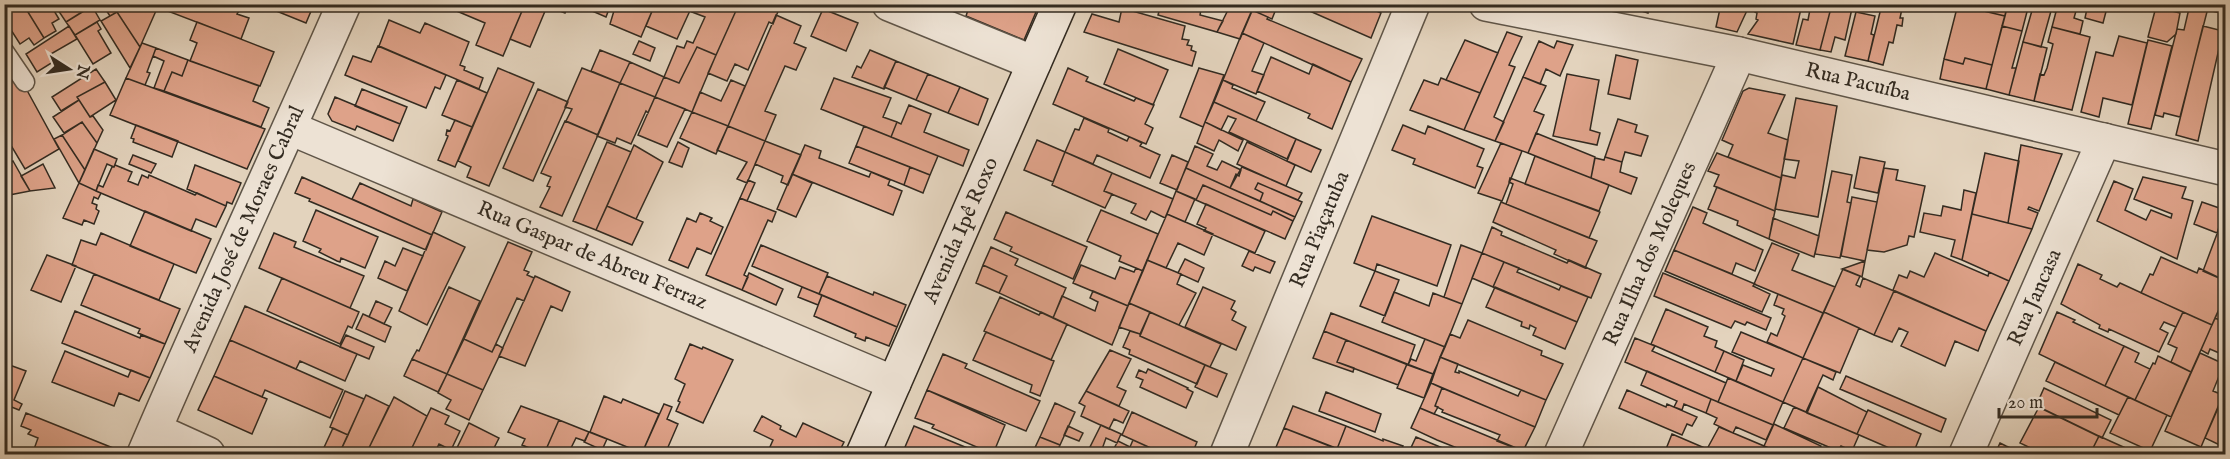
<svg xmlns="http://www.w3.org/2000/svg" width="2230" height="459" viewBox="0 0 2230 459" font-family="'IM FELL English',serif">
<rect width="100%" height="100%" fill="#e3d3bd"/>
<filter id="stains"><feTurbulence type="fractalNoise" baseFrequency=".00333" numOctaves="4"/><feColorMatrix values="0 0 0 0 .2 0 0 0 0 .09 0 0 0 0 .02 0 0 0 .5 -.17"/></filter>
<radialGradient id="worn" r=".72"><stop offset=".6" stop-color="#630" stop-opacity="0"/><stop offset="1" stop-color="#630" stop-opacity=".3"/></radialGradient>
<path fill="#dea289" stroke="#332b21" stroke-width="1.5" d="M 4,4 L 23,4 L 44,38 L 34,45 L 29,38 L 20,44 L 4,19 Z
M 23,4 L 50,4 L 59,19 L 52,23 L 56,31 L 44,38 Z
M 54,4 L 78,4 L 82,12 L 66,22 Z
M 102,4 L 113,4 L 117,12 L 110,16 Z
M 113,4 L 159,4 L 140,47 L 117,12 Z
M 159,4 L 223,4 L 239,11 L 237,14 L 249,18 L 241,39 L 157,7 Z
M 259,4 L 314,4 L 306,23 Z
M 440,4 L 525,4 L 503,56 L 476,45 L 485,23 Z
M 525,4 L 548,4 L 530,47 L 510,39 Z
M 551,4 L 569,4 L 565,13 L 550,7 Z
M 576,4 L 611,4 L 606,17 Z
M 616,4 L 655,4 L 641,37 L 610,24 Z
M 655,4 L 693,4 L 677,39 L 646,26 Z
M 696,4 L 739,4 L 716,55 L 697,47 L 679,83 L 664,77 L 677,46 L 684,48 L 687,41 L 693,43 L 705,17 L 692,12 Z
M 739,4 L 781,4 L 773,24 L 769,22 L 748,70 L 735,64 L 727,81 L 708,73 Z
M 970,4 L 1039,4 L 1039,5 L 1024,40 L 966,16 Z
M 1161,4 L 1202,4 L 1200,15 L 1223,21 L 1217,32 L 1158,15 Z
M 1231,4 L 1255,4 L 1240,39 L 1217,32 Z
M 1255,4 L 1278,4 L 1272,19 L 1252,10 Z
M 1361,4 L 1381,13 L 1371,38 L 1296,5 Z
M 1619,4 L 1650,4 L 1648,13 Z
M 1721,4 L 1750,4 L 1737,32 L 1716,27 Z
M 1756,4 L 1802,4 L 1793,44 L 1748,34 L 1758,20 L 1756,19 L 1757,13 L 1755,12 Z
M 1811,4 L 1832,4 L 1820,50 L 1796,45 L 1803,19 L 1808,20 Z
M 1832,4 L 1853,4 L 1845,40 L 1835,37 L 1831,52 L 1820,50 Z
M 1882,4 L 1903,4 L 1900,18 L 1903,18 L 1902,26 L 1897,25 L 1893,43 L 1889,42 L 1883,65 L 1868,61 Z
M 1958,4 L 1976,4 L 1975,9 L 2005,16 L 1992,65 L 1965,58 L 1963,64 L 1944,59 Z
M 1976,4 L 2008,4 L 2005,16 L 1975,9 Z
M 2008,4 L 2029,4 L 2022,31 L 2002,26 Z
M 2035,4 L 2058,4 L 2056,12 L 2034,7 Z
M 2058,4 L 2078,4 L 2074,18 L 2083,21 L 2080,34 L 2052,27 Z
M 2088,4 L 2108,4 L 2103,23 L 2085,18 Z
M 2190,4 L 2209,4 L 2180,117 L 2164,113 L 2163,117 L 2155,115 L 2177,29 L 2184,30 Z
M 2209,4 L 2226,4 L 2226,14 L 2207,10 Z
M 92,6 L 100,20 L 75,35 L 66,22 Z
M 2033,7 L 2051,11 L 2041,47 L 2023,42 Z
M 2156,7 L 2180,13 L 2176,34 L 2167,42 L 2148,37 Z
M 1122,8 L 1185,26 L 1182,39 L 1189,40 L 1187,45 L 1192,46 L 1191,50 L 1196,52 L 1192,66 L 1084,32 L 1092,14 L 1119,22 Z
M 823,9 L 858,23 L 846,51 L 811,36 Z
M 1252,10 L 1268,17 L 1267,19 L 1362,59 L 1351,82 L 1242,33 Z
M 117,12 L 140,47 L 130,68 L 101,21 Z
M 1856,12 L 1875,16 L 1871,34 L 1874,35 L 1868,61 L 1845,56 Z
M 776,15 L 801,26 L 794,43 L 806,48 L 796,70 L 785,66 L 765,111 L 776,115 L 765,141 L 728,126 Z
M 389,20 L 420,33 L 425,23 L 469,42 L 460,65 L 465,67 L 464,70 L 483,78 L 479,89 L 379,46 Z
M 97,22 L 101,29 L 98,31 L 111,53 L 93,64 L 75,35 Z
M 197,22 L 274,52 L 260,86 L 190,61 L 197,43 L 190,40 Z
M 69,26 L 77,39 L 49,55 L 53,62 L 37,72 L 26,54 Z
M 2002,26 L 2022,31 L 2012,68 L 2016,68 L 2009,95 L 1986,89 Z
M 2203,26 L 2223,31 L 2198,141 L 2176,135 Z
M 2052,27 L 2090,37 L 2072,110 L 2034,101 L 2040,74 L 2044,75 L 2047,68 L 2053,44 L 2048,42 Z
M 1507,32 L 1522,37 L 1509,65 L 1515,67 L 1494,117 L 1504,122 L 1495,141 L 1464,130 Z
M 1242,33 L 1264,43 L 1252,71 L 1264,75 L 1256,94 L 1223,80 Z
M 2119,36 L 2147,43 L 2132,105 L 2103,98 L 2099,117 L 2081,112 L 2096,52 L 2113,56 Z
M 1465,40 L 1498,53 L 1480,93 L 1446,80 Z
M 2148,40 L 2172,46 L 2151,129 L 2128,124 Z
M 639,41 L 655,48 L 650,61 L 633,54 Z
M 1539,41 L 1554,48 L 1557,41 L 1573,45 L 1560,76 L 1546,69 L 1540,84 L 1523,77 Z
M 2023,42 L 2047,48 L 2034,101 L 2009,95 Z
M 142,43 L 156,48 L 147,72 L 150,73 L 145,85 L 126,78 Z
M 378,46 L 446,75 L 440,89 L 435,87 L 426,108 L 345,75 L 353,56 L 371,62 Z
M 697,47 L 716,55 L 692,112 L 655,97 L 664,77 L 679,83 Z
M 156,48 L 188,60 L 182,76 L 172,72 L 164,91 L 154,88 L 164,61 L 153,56 Z
M 1118,49 L 1168,70 L 1153,105 L 1104,84 Z
M 600,50 L 630,62 L 620,83 L 591,71 Z
M 870,50 L 896,61 L 884,89 L 852,77 L 857,66 L 861,68 Z
M 1616,55 L 1638,60 L 1630,99 L 1608,94 Z
M 1271,57 L 1309,74 L 1313,64 L 1351,82 L 1332,129 L 1308,118 L 1310,114 L 1257,91 Z
M 1965,58 L 1992,65 L 1986,89 L 1940,79 L 1944,59 L 1963,64 Z
M 188,60 L 259,86 L 253,101 L 269,108 L 261,127 L 164,91 L 172,72 L 182,76 Z
M 896,61 L 928,74 L 916,100 L 884,87 Z
M 630,62 L 664,77 L 655,97 L 620,83 Z
M 498,68 L 534,83 L 489,186 L 467,177 L 471,167 L 458,161 Z
M 582,68 L 620,83 L 598,135 L 566,121 L 572,109 L 565,107 Z
M 1068,68 L 1088,77 L 1086,81 L 1134,101 L 1136,98 L 1154,105 L 1145,124 L 1153,128 L 1146,144 L 1053,104 Z
M 1199,68 L 1224,75 L 1203,127 L 1180,117 Z
M 96,69 L 105,82 L 77,97 L 79,100 L 61,111 L 52,97 Z
M 17,72 L 59,149 L 25,169 L 12,147 L 7,150 L 4,145 L 4,78 Z
M 928,74 L 960,87 L 948,113 L 916,100 Z
M 1567,74 L 1599,80 L 1590,130 L 1600,133 L 1597,145 L 1553,136 Z
M 1523,77 L 1546,86 L 1534,111 L 1544,115 L 1528,153 L 1495,141 Z
M 126,78 L 265,129 L 247,169 L 110,115 Z
M 834,78 L 891,98 L 883,117 L 897,122 L 891,137 L 821,109 Z
M 1441,78 L 1480,93 L 1464,130 L 1410,110 L 1424,80 L 1438,85 Z
M 457,80 L 487,93 L 472,127 L 442,115 Z
M 731,80 L 745,86 L 728,126 L 692,112 L 700,92 L 721,101 Z
M 1223,80 L 1233,85 L 1232,88 L 1265,102 L 1256,121 L 1214,102 Z
M 105,82 L 116,100 L 90,117 L 77,97 Z
M 620,83 L 655,97 L 648,113 L 646,111 L 631,144 L 617,138 L 615,143 L 597,136 Z
M 960,87 L 988,99 L 978,125 L 948,113 Z
M 1749,88 L 1785,95 L 1768,133 L 1788,140 L 1781,178 L 1728,157 L 1733,145 L 1722,140 L 1743,91 Z
M 362,89 L 407,107 L 400,124 L 355,106 Z
M 538,89 L 568,102 L 533,181 L 503,168 Z
M 335,97 L 400,124 L 393,141 L 357,126 L 355,130 L 332,121 L 328,114 Z
M 655,97 L 685,109 L 667,147 L 638,135 Z
M 1796,98 L 1837,106 L 1818,217 L 1775,209 L 1782,175 L 1795,178 L 1799,161 L 1784,159 Z
M 79,100 L 90,117 L 93,116 L 103,130 L 97,143 L 82,122 L 64,133 L 53,117 Z
M 1214,102 L 1296,139 L 1287,159 L 1229,132 L 1236,119 L 1228,116 L 1221,130 L 1205,122 Z
M 909,105 L 931,114 L 924,132 L 969,150 L 963,166 L 891,137 L 897,122 L 901,124 Z
M 692,112 L 728,126 L 716,154 L 680,138 Z
M 1084,118 L 1109,129 L 1108,132 L 1127,141 L 1129,137 L 1132,138 L 1142,143 L 1140,146 L 1160,155 L 1150,178 L 1097,155 L 1093,164 L 1065,152 L 1075,129 L 1079,130 Z
M 1618,119 L 1637,125 L 1635,132 L 1648,136 L 1641,156 L 1625,152 L 1622,162 L 1605,157 Z
M 455,120 L 472,127 L 455,167 L 438,160 L 448,136 L 446,135 L 447,130 L 450,131 Z
M 565,121 L 598,135 L 562,216 L 540,207 L 550,187 L 547,186 L 551,177 L 541,173 Z
M 82,122 L 97,143 L 85,170 L 62,135 Z
M 1205,122 L 1243,140 L 1238,151 L 1219,140 L 1214,151 L 1197,143 Z
M 136,125 L 178,141 L 172,157 L 133,142 L 134,139 L 131,138 Z
M 1403,125 L 1425,134 L 1428,126 L 1484,149 L 1477,166 L 1483,168 L 1475,188 L 1413,164 L 1415,159 L 1392,150 Z
M 728,126 L 765,141 L 747,183 L 737,179 L 747,162 L 717,150 Z
M 864,126 L 938,156 L 930,175 L 856,146 Z
M 1536,133 L 1595,157 L 1591,178 L 1528,153 Z
M 62,135 L 85,170 L 79,183 L 54,139 Z
M 1296,139 L 1321,150 L 1311,172 L 1287,161 Z
M 1037,140 L 1065,152 L 1053,182 L 1024,170 Z
M 765,141 L 801,155 L 788,185 L 781,182 L 783,176 L 755,164 Z
M 607,142 L 631,152 L 596,230 L 573,221 Z
M 678,142 L 689,148 L 682,167 L 669,162 Z
M 1247,142 L 1295,165 L 1286,186 L 1237,164 Z
M 1501,143 L 1522,151 L 1502,201 L 1478,193 Z
M 634,145 L 663,162 L 636,219 L 607,206 Z
M 805,145 L 821,151 L 819,158 L 869,177 L 871,172 L 890,180 L 888,185 L 902,191 L 893,215 L 792,174 Z
M 2021,145 L 2062,154 L 2039,211 L 2029,207 L 2028,209 L 2038,213 L 2032,229 L 2008,223 Z
M 856,146 L 910,167 L 904,185 L 849,163 Z
M 1195,146 L 1213,154 L 1207,166 L 1217,170 L 1222,161 L 1241,170 L 1239,176 L 1236,174 L 1230,188 L 1186,168 Z
M 94,149 L 117,159 L 114,167 L 107,164 L 96,191 L 79,183 Z
M 1065,152 L 1112,173 L 1104,191 L 1112,194 L 1105,208 L 1052,185 Z
M 1717,153 L 1781,178 L 1775,211 L 1714,186 L 1719,175 L 1708,171 Z
M 1985,153 L 2019,161 L 2008,223 L 1972,214 Z
M 133,155 L 156,164 L 151,173 L 129,164 Z
M 1172,155 L 1188,162 L 1177,190 L 1160,183 Z
M 1535,156 L 1609,185 L 1599,211 L 1525,184 Z
M 1605,157 L 1622,162 L 1620,172 L 1637,178 L 1631,194 L 1591,178 L 1595,158 L 1604,160 Z
M 1860,157 L 1885,162 L 1878,193 L 1854,188 Z
M 13,161 L 30,191 L 4,196 L 4,165 Z
M 43,164 L 55,188 L 30,191 L 21,176 Z
M 115,165 L 132,172 L 128,181 L 138,185 L 142,175 L 148,178 L 149,175 L 195,195 L 197,193 L 226,206 L 216,227 L 196,219 L 191,231 L 96,191 L 98,185 L 103,187 L 112,167 L 114,167 Z
M 195,165 L 241,183 L 232,204 L 227,202 L 226,206 L 187,189 Z
M 910,167 L 930,175 L 923,193 L 904,185 Z
M 1242,167 L 1302,193 L 1298,200 L 1258,183 L 1255,189 L 1263,193 L 1260,201 L 1230,188 Z
M 1186,168 L 1230,188 L 1295,217 L 1293,221 L 1273,211 L 1271,215 L 1203,185 L 1196,200 L 1176,191 Z
M 1884,168 L 1898,170 L 1896,180 L 1925,186 L 1914,237 L 1909,236 L 1907,245 L 1884,252 L 1867,250 Z
M 1832,171 L 1852,175 L 1847,202 L 1851,203 L 1840,258 L 1815,254 Z
M 1112,173 L 1173,199 L 1165,218 L 1151,211 L 1146,220 L 1131,213 L 1136,204 L 1104,191 Z
M 792,174 L 812,183 L 796,217 L 777,209 Z
M 302,177 L 432,235 L 426,250 L 309,201 L 310,199 L 295,193 Z
M 2143,177 L 2186,187 L 2182,198 L 2193,201 L 2177,259 L 2097,221 L 2114,181 L 2133,189 L 2125,210 L 2146,220 L 2151,210 L 2171,218 L 2172,214 L 2134,199 Z
M 1510,178 L 1600,212 L 1589,238 L 1506,204 L 1513,184 L 1509,182 Z
M 748,180 L 755,183 L 747,201 L 740,198 Z
M 79,183 L 101,193 L 98,199 L 94,197 L 92,203 L 97,205 L 96,209 L 99,211 L 94,224 L 84,220 L 82,225 L 63,218 Z
M 360,183 L 411,206 L 413,199 L 442,212 L 432,235 L 352,199 Z
M 1258,183 L 1302,202 L 1295,217 L 1260,201 L 1263,193 L 1255,189 Z
M 1203,185 L 1271,215 L 1273,211 L 1293,221 L 1285,239 L 1196,200 Z
M 1717,187 L 1775,211 L 1769,239 L 1737,225 L 1738,221 L 1708,209 Z
M 1964,190 L 1976,193 L 1962,260 L 1951,256 L 1955,240 L 1920,232 L 1924,213 L 1941,216 L 1943,206 L 1961,210 Z
M 1176,191 L 1195,199 L 1185,222 L 1167,214 Z
M 1852,197 L 1877,202 L 1865,261 L 1841,256 Z
M 740,198 L 776,212 L 772,222 L 768,220 L 744,275 L 748,277 L 742,290 L 706,275 Z
M 1501,202 L 1597,241 L 1585,268 L 1554,254 L 1556,250 L 1493,222 Z
M 2202,202 L 2225,210 L 2217,233 L 2194,224 Z
M 1206,204 L 1265,231 L 1255,253 L 1204,231 L 1206,228 L 1197,224 Z
M 607,206 L 643,222 L 632,245 L 596,230 Z
M 1693,207 L 1707,213 L 1703,223 L 1763,250 L 1755,271 L 1736,263 L 1732,274 L 1674,250 Z
M 316,210 L 378,237 L 365,268 L 341,258 L 340,262 L 337,261 L 319,252 L 321,249 L 303,241 Z
M 1101,210 L 1158,234 L 1143,271 L 1119,261 L 1121,256 L 1087,241 Z
M 2226,210 L 2226,281 L 2203,271 Z
M 145,211 L 211,239 L 196,273 L 130,246 Z
M 1006,212 L 1087,247 L 1073,279 L 1010,251 L 1012,247 L 994,239 Z
M 700,213 L 712,218 L 710,221 L 723,227 L 711,254 L 697,248 L 688,268 L 669,260 L 687,218 L 696,222 Z
M 1167,214 L 1213,234 L 1204,255 L 1178,243 L 1166,268 L 1147,260 Z
M 1972,214 L 2032,229 L 2009,281 L 1962,260 Z
M 1372,216 L 1451,245 L 1437,286 L 1377,264 L 1375,271 L 1354,263 Z
M 1773,218 L 1819,236 L 1814,257 L 1769,239 Z
M 1492,227 L 1502,232 L 1501,235 L 1567,263 L 1569,260 L 1601,274 L 1591,298 L 1482,253 Z
M 433,232 L 465,247 L 427,325 L 399,311 Z
M 101,233 L 174,264 L 159,300 L 72,265 L 81,240 L 96,245 Z
M 274,233 L 296,242 L 294,247 L 364,276 L 350,308 L 259,268 Z
M 508,242 L 532,252 L 524,270 L 529,272 L 527,275 L 534,278 L 524,301 L 517,298 L 492,352 L 464,339 Z
M 1772,243 L 1799,254 L 1792,270 L 1835,287 L 1823,313 L 1754,284 Z
M 761,245 L 828,273 L 819,294 L 752,266 Z
M 1461,245 L 1482,253 L 1462,304 L 1444,297 Z
M 991,247 L 1018,259 L 1015,265 L 1066,288 L 1053,318 L 999,293 L 1007,276 L 983,265 Z
M 403,248 L 423,256 L 407,291 L 378,278 L 385,261 L 395,266 Z
M 1674,250 L 1755,284 L 1753,286 L 1770,294 L 1762,312 L 1665,271 Z
M 1249,251 L 1275,262 L 1270,273 L 1255,267 L 1253,271 L 1242,266 Z
M 1482,253 L 1504,262 L 1493,287 L 1472,278 Z
M 1935,253 L 1988,276 L 1989,272 L 2009,281 L 1986,331 L 1893,290 L 1899,275 L 1907,278 L 1910,271 L 1924,277 Z
M 47,255 L 76,266 L 61,302 L 31,290 Z
M 2161,257 L 2197,273 L 2199,268 L 2226,281 L 2226,294 L 2212,325 L 2141,293 L 2150,274 L 2153,275 Z
M 1185,259 L 1204,268 L 1198,282 L 1178,273 Z
M 1147,260 L 1181,274 L 1177,284 L 1196,293 L 1179,325 L 1129,303 Z
M 1865,261 L 1862,277 L 1842,269 Z
M 1504,262 L 1519,268 L 1517,272 L 1555,288 L 1559,290 L 1561,286 L 1588,297 L 1577,322 L 1493,287 Z
M 2078,264 L 2102,275 L 2100,279 L 2117,287 L 2120,283 L 2183,312 L 2176,327 L 2164,322 L 2160,329 L 2168,333 L 2159,352 L 2109,329 L 2108,332 L 2099,328 L 2100,325 L 2061,304 Z
M 983,265 L 1007,276 L 999,293 L 976,283 Z
M 1081,265 L 1115,279 L 1120,267 L 1134,272 L 1136,268 L 1143,271 L 1128,306 L 1073,283 Z
M 1843,269 L 1860,276 L 1856,285 L 1860,287 L 1863,278 L 1894,291 L 1874,335 L 1824,312 Z
M 1375,271 L 1399,280 L 1385,316 L 1360,306 Z
M 749,273 L 783,289 L 776,305 L 742,290 Z
M 1663,273 L 1771,318 L 1766,330 L 1747,322 L 1745,325 L 1735,321 L 1731,328 L 1654,296 Z
M 94,274 L 180,309 L 165,344 L 138,333 L 140,329 L 81,305 Z
M 535,276 L 570,292 L 562,311 L 551,306 L 525,366 L 499,356 Z
M 827,276 L 873,295 L 874,292 L 906,305 L 897,327 L 819,294 Z
M 282,278 L 359,312 L 352,328 L 348,326 L 340,344 L 267,311 Z
M 449,287 L 480,301 L 447,374 L 412,359 L 417,350 L 419,351 Z
M 802,287 L 822,295 L 818,305 L 798,297 Z
M 1203,287 L 1235,301 L 1231,309 L 1236,312 L 1232,320 L 1246,327 L 1236,350 L 1185,327 Z
M 1495,287 L 1577,322 L 1565,349 L 1533,335 L 1536,328 L 1530,325 L 1529,329 L 1521,326 L 1522,322 L 1486,307 Z
M 1093,291 L 1128,306 L 1112,345 L 1053,318 L 1062,296 L 1095,311 L 1098,302 L 1090,298 Z
M 1894,291 L 1986,331 L 1978,351 L 1955,341 L 1945,366 L 1901,346 L 1908,332 L 1899,328 L 1892,342 L 1874,335 Z
M 1394,292 L 1429,306 L 1433,293 L 1462,304 L 1445,347 L 1382,322 Z
M 1778,294 L 1823,313 L 1803,358 L 1767,342 L 1771,333 L 1777,336 L 1785,316 L 1782,314 L 1784,309 L 1774,305 Z
M 2226,294 L 2226,323 L 2215,318 Z
M 822,295 L 897,327 L 889,346 L 866,337 L 865,341 L 855,337 L 856,334 L 814,316 Z
M 1000,297 L 1039,315 L 1041,312 L 1067,324 L 1051,360 L 984,331 Z
M 376,301 L 392,308 L 384,324 L 369,317 Z
M 1129,303 L 1150,312 L 1140,334 L 1119,327 Z
M 245,306 L 357,354 L 345,381 L 300,361 L 296,369 L 230,340 Z
M 1666,309 L 1708,327 L 1704,336 L 1717,341 L 1715,347 L 1724,351 L 1715,372 L 1651,344 Z
M 75,311 L 140,338 L 141,335 L 165,344 L 150,378 L 62,343 Z
M 1150,312 L 1221,344 L 1210,367 L 1140,336 Z
M 1824,312 L 1859,328 L 1840,373 L 1803,358 Z
M 2057,312 L 2075,320 L 2073,322 L 2124,346 L 2105,386 L 2039,354 Z
M 2183,312 L 2212,325 L 2191,372 L 2171,362 L 2177,348 L 2168,344 Z
M 1331,313 L 1415,345 L 1408,365 L 1324,331 Z
M 363,314 L 391,327 L 385,342 L 356,329 Z
M 2215,318 L 2226,323 L 2226,356 L 2210,349 L 2208,354 L 2201,350 Z
M 1468,320 L 1542,351 L 1541,355 L 1563,364 L 1546,400 L 1440,357 L 1450,334 L 1460,338 Z
M 1130,331 L 1140,334 L 1140,336 L 1205,365 L 1197,384 L 1129,354 L 1130,350 L 1123,347 Z
M 1324,331 L 1346,340 L 1337,362 L 1354,368 L 1353,372 L 1313,358 Z
M 986,332 L 1054,361 L 1040,396 L 1030,392 L 1032,385 L 973,360 Z
M 1741,332 L 1803,358 L 1783,402 L 1736,381 L 1743,365 L 1771,376 L 1774,369 L 1732,352 Z
M 346,335 L 374,347 L 369,359 L 340,347 Z
M 1635,338 L 1655,346 L 1652,351 L 1726,383 L 1718,402 L 1625,362 Z
M 464,339 L 492,352 L 496,344 L 503,348 L 483,390 L 447,374 Z
M 1425,339 L 1445,347 L 1433,374 L 1408,365 L 1411,359 L 1416,361 Z
M 230,340 L 343,390 L 330,418 L 265,390 L 262,397 L 214,376 Z
M 1346,340 L 1407,364 L 1398,385 L 1337,362 Z
M 690,344 L 702,349 L 703,347 L 733,360 L 703,423 L 676,411 L 680,402 L 678,401 L 685,384 L 675,379 Z
M 2124,346 L 2139,353 L 2135,362 L 2150,369 L 2135,400 L 2105,386 Z
M 1110,350 L 1131,359 L 1117,387 L 1126,391 L 1119,406 L 1086,391 Z
M 65,351 L 128,377 L 131,370 L 150,378 L 139,401 L 119,393 L 114,406 L 52,382 Z
M 1724,351 L 1744,360 L 1736,381 L 1715,372 Z
M 2200,353 L 2224,364 L 2213,391 L 2223,395 L 2201,447 L 2165,431 Z
M 943,354 L 967,364 L 965,368 L 1040,401 L 1026,431 L 927,390 Z
M 2158,356 L 2191,372 L 2171,417 L 2135,400 L 2153,363 L 2155,364 Z
M 1440,357 L 1458,364 L 1455,372 L 1459,373 L 1459,371 L 1518,396 L 1521,390 L 1546,400 L 1535,427 L 1431,383 Z
M 1803,358 L 1836,372 L 1833,380 L 1823,375 L 1806,412 L 1783,402 Z
M 412,359 L 447,374 L 438,392 L 404,376 Z
M 2055,362 L 2128,397 L 2119,415 L 2046,381 Z
M 4,363 L 26,371 L 14,400 L 22,404 L 19,410 L 4,404 Z
M 1407,364 L 1433,374 L 1424,398 L 1397,388 Z
M 1205,365 L 1227,374 L 1217,397 L 1195,387 Z
M 1148,369 L 1188,388 L 1187,389 L 1193,392 L 1186,408 L 1140,387 L 1143,380 L 1136,377 L 1139,370 L 1146,373 Z
M 1647,371 L 1711,399 L 1706,413 L 1684,404 L 1682,410 L 1674,407 L 1677,401 L 1641,385 Z
M 447,374 L 483,390 L 469,420 L 446,409 L 451,400 L 438,393 Z
M 214,376 L 267,399 L 252,434 L 198,410 Z
M 1846,376 L 1946,419 L 1941,432 L 1840,389 Z
M 1728,378 L 1783,402 L 1773,425 L 1718,402 Z
M 1431,383 L 1442,388 L 1435,406 L 1438,407 L 1434,414 L 1420,408 Z
M 1818,387 L 1867,412 L 1857,434 L 1807,413 Z
M 1442,388 L 1535,427 L 1523,451 L 1497,441 L 1500,435 L 1442,412 L 1443,410 L 1435,406 Z
M 2044,388 L 2111,420 L 2102,438 L 2036,406 Z
M 927,390 L 1005,425 L 993,454 L 932,428 L 934,425 L 915,418 Z
M 1627,390 L 1666,407 L 1667,404 L 1697,417 L 1692,426 L 1687,424 L 1682,435 L 1619,408 Z
M 2226,390 L 2226,448 L 2205,438 Z
M 345,391 L 364,399 L 348,435 L 330,427 Z
M 1086,391 L 1129,411 L 1123,423 L 1114,419 L 1109,429 L 1081,416 L 1085,406 L 1079,403 Z
M 1326,392 L 1381,414 L 1375,432 L 1319,411 Z
M 366,395 L 389,406 L 366,454 L 339,454 Z
M 604,396 L 621,403 L 623,399 L 659,414 L 642,453 L 590,432 Z
M 394,397 L 427,416 L 409,454 L 366,454 Z
M 2128,397 L 2167,415 L 2150,451 L 2110,433 Z
M 1711,399 L 1773,425 L 1766,440 L 1736,427 L 1733,433 L 1714,424 L 1717,418 L 1706,413 Z
M 1055,403 L 1075,412 L 1060,445 L 1040,437 Z
M 664,404 L 672,407 L 667,419 L 678,424 L 665,454 L 650,454 L 643,451 Z
M 521,406 L 559,420 L 544,454 L 522,445 L 525,439 L 508,432 Z
M 1293,406 L 1346,426 L 1337,449 L 1284,428 Z
M 1794,407 L 1859,435 L 1852,451 L 1841,446 L 1838,451 L 1784,428 Z
M 2039,407 L 2099,436 L 2090,454 L 2043,454 L 2020,443 Z
M 431,408 L 449,416 L 445,424 L 460,431 L 451,450 L 439,444 L 434,454 L 409,454 Z
M 1420,408 L 1521,450 L 1520,454 L 1472,454 L 1437,440 L 1411,428 Z
M 1868,410 L 1921,434 L 1915,449 L 1921,452 L 1920,454 L 1903,454 L 1857,434 Z
M 1132,412 L 1197,442 L 1192,454 L 1164,454 L 1122,435 Z
M 26,413 L 118,450 L 116,454 L 40,454 L 33,452 L 38,438 L 28,434 L 31,430 L 21,426 Z
M 762,416 L 781,426 L 780,429 L 796,437 L 803,423 L 844,442 L 838,454 L 781,454 L 769,449 L 773,440 L 754,431 Z
M 559,420 L 589,432 L 585,441 L 576,438 L 568,454 L 544,454 Z
M 469,423 L 499,438 L 491,454 L 454,454 Z
M 1774,424 L 1821,446 L 1820,448 L 1828,452 L 1829,450 L 1841,454 L 1783,454 L 1764,446 Z
M 1101,425 L 1121,434 L 1117,443 L 1106,438 L 1101,452 L 1090,447 Z
M 914,426 L 982,454 L 902,454 Z
M 1068,426 L 1083,433 L 1079,441 L 1064,435 Z
M 1346,426 L 1383,441 L 1383,439 L 1403,446 L 1399,454 L 1329,454 L 1333,447 L 1337,449 Z
M 1719,427 L 1764,446 L 1760,454 L 1720,454 L 1707,449 Z
M 333,428 L 348,435 L 339,454 L 321,454 Z
M 1284,428 L 1333,447 L 1329,454 L 1281,454 L 1274,452 Z
M 589,432 L 607,439 L 602,450 L 584,442 Z
M 1672,434 L 1707,449 L 1720,454 L 1664,454 Z
M 2099,436 L 2110,441 L 2139,454 L 2090,454 Z
M 1040,437 L 1060,445 L 1056,454 L 1032,454 Z
M 1416,437 L 1457,454 L 1408,454 Z
M 1133,440 L 1164,454 L 1111,454 L 1118,441 L 1130,447 Z
M 2000,443 L 2006,446 L 2024,454 L 1995,454 Z"/>
<g fill="none" stroke-linecap="round" stroke-linejoin="round">
<g stroke="#5f5548" stroke-width="21">
<path id="lane" d="M 4,51 L 25,82"/>
</g>
<g stroke="#5f5548" stroke-width="36">
<g id="street">
<path d="M 889,4 L 1034,63"/>
<path id="s1" d="M 1486,4 L 1739,54 L 2226,169"/>
<path id="s2" d="M 290,128 L 894,383"/>
<path d="M 155,430 L 208,454"/>
<path id="s3" d="M 144,454 C 208,304 278,155 344,4"/>
<path id="s4" d="M 1227,454 L 1413,4"/>
<path id="s5" d="M 1561,454 L 1739,54"/>
<path id="s6" d="M 1966,454 L 2104,140"/>
</g>
</g>
<g stroke="#332b21" stroke-width="36">
<g id="secondary">
<path id="s7" d="M 863,454 L 1060,4"/>
</g>
</g>
<use href="#lane" stroke="#ede2d4" stroke-width="18"/>
<use href="#street" stroke="#ede2d4" stroke-width="33"/>
<use href="#secondary" stroke="#ede2d4" stroke-width="33"/>
</g>
<g text-anchor="middle" dominant-baseline="central" stroke-width="6" stroke-linejoin="round" paint-order="stroke">
<g font-size="21" fill="#332b21" stroke="#ede2d4">
<text stroke="none"><textPath href="#s1" startOffset="380">Rua Pacuíba</textPath></text>
<text stroke="none"><textPath href="#s3" startOffset="246">Avenida José de Moraes Cabral</textPath></text>
<text stroke="none"><textPath href="#s7" startOffset="244">Avenida Ipê Roxo</textPath></text>
<text stroke="none"><textPath href="#s4" startOffset="243">Rua Piaçatuba</textPath></text>
<text stroke="none"><textPath href="#s5" startOffset="219">Rua Ilha dos Moleques</textPath></text>
<text stroke="none"><textPath href="#s2" startOffset="328">Rua Gaspar de Abreu Ferraz</textPath></text>
<text stroke="none"><textPath href="#s6" startOffset="171">Rua Jancasa</textPath></text>
</g>
</g>
<rect width="2230" height="459" fill="none" stroke="#e3d3bd" stroke-width="24"/>
<rect x="6" y="6" width="2218" height="447" fill="none" stroke="#332b21" stroke-width="3"/>
<rect x="12" y="12" width="2206" height="435" fill="none" stroke="#332b21" stroke-width="1.5"/>
<g transform="translate(69 69) rotate(102)" stroke="#ede2d4" stroke-width="4.5" paint-order="stroke">
<path d="M0-4.5L10 22L0 15L-10 22Z" fill="#332b21"/>
<text y="-9" font-size="16" font-weight="bold" text-anchor="middle" fill="#332b21">N</text>
</g>
<path d="M1999 408v9h98v-9" fill="none" stroke="#332b21" stroke-width="3"/>
<text x="2008" y="408" font-size="18" fill="#332b21" stroke="#ede2d4" stroke-width="4.5" paint-order="stroke">20 m</text>
<rect width="100%" height="100%" filter="url(#stains)"/>
<rect width="100%" height="100%" fill="url(#worn)"/>
</svg>
